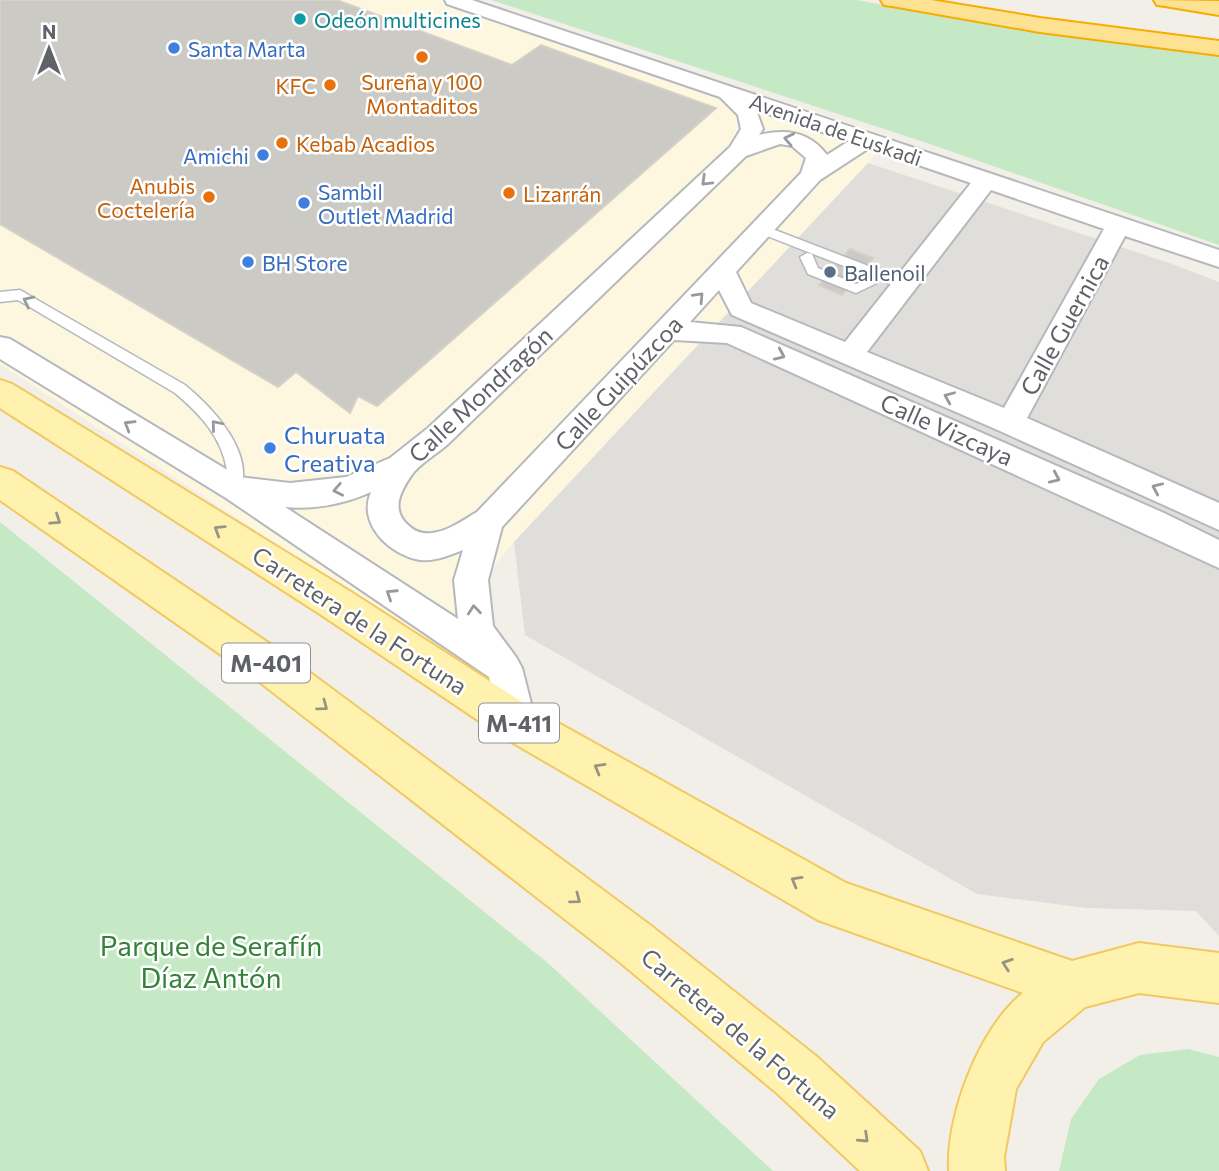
<svg xmlns="http://www.w3.org/2000/svg" width="1219" height="1171" viewBox="0 0 1219 1171" font-family="Commissioner,sans-serif">
<rect width="100%" height="100%" fill="#f1efe8"/>
<path fill="#fef7e0" d="M 0,0 L 474,0 L 889,136 L 868,163 L 514,542 L 429,643 L 0,364 Z"/>
<path fill="#e0deda" d="M 868,163 L 1172,264 L 1219,282 L 1219,936 L 1196,911 L 1087,908 L 977,894 L 525,635 L 514,542 Z"/>
<path fill="#c5e8c5" d="M 491,0 L 856,0 L 954,18 L 1219,56 L 1219,245 L 927,143 Z
M 0,522 L 549,964 L 773,1171 L 0,1171 Z
M 1188,1049 L 1219,1057 L 1219,1171 L 1059,1171 L 1071,1119 L 1099,1079 L 1140,1055 Z"/>
<path fill="#cccac5" stroke="#d6d1c6" stroke-width="2" d="M 0,0 L 337,0 L 512,65 L 541,45 L 716,108 L 377,406 L 358,396 L 350,413 L 296,372 L 278,387 L 0,224 Z
M 850,249 L 873,258 L 842,295 L 819,285 Z"/>
<g fill="none" stroke-linecap="round" stroke-linejoin="round">
<g stroke="#b5b8bc" stroke-width="3">
<path id="lane" d="M 762,225 L 910,282 L 912,285 L 905,289 L 900,288 L 757,232 L 757,226 Z
M 807,253 L 812,254 L 818,268 L 856,284 L 870,279 L 877,283 L 856,293 L 808,274 L 800,257 Z
M 20,290 L 185,385 C 212,407 257,454 239,493 L 227,493 C 224,485 228,479 227,471 C 222,437 200,414 175,393 L 18,300 L 0,302 L 0,292 Z"/>
</g>
<g stroke="#b5b8bc" stroke-width="4">
<path id="street" d="M 445,0 L 472,0 L 1219,250 L 1219,267 L 1125,236 L 1027,418 L 1219,503 L 1219,530 L 1000,431 L 732,315 L 719,290 L 690,322 L 741,327 L 1164,513 L 1219,540 L 1219,568 L 727,343 L 674,340 L 502,527 L 488,580 L 493,626 L 516,657 L 522,668 L 536,723 L 531,735 L 518,740 L 505,735 L 489,677 L 226,498 L 0,359 L 0,337 L 10,339 L 239,477 L 290,483 L 346,477 L 390,458 L 428,428 L 730,147 L 741,129 L 738,115 L 720,97 L 447,4 ZM 756,110 L 849,141 L 827,155 C 810,132 787,128 759,135 L 763,129 ZM 780,144 L 792,146 L 806,158 L 801,173 L 477,512 C 463,520 449,531 432,533 C 422,534 415,532 408,525 C 391,510 400,492 411,476 C 419,464 437,454 448,444 L 746,156 ZM 869,148 L 971,183 L 845,342 L 751,303 L 736,272 L 820,180 ZM 991,190 L 1104,229 L 1004,408 L 867,352 ZM 371,492 C 357,524 390,555 420,560 C 435,562 449,555 463,550 L 454,580 L 458,619 L 285,507 C 313,510 345,504 371,492 Z"/>
</g>
<g stroke="#f2c960" stroke-width="4">
<path id="primary" d="M 0,380 L 12,384 L 351,592 L 533,709 L 846,883 L 1072,961 L 1139,943 L 1219,953 L 1219,1003 L 1139,993 L 1085,1007 L 1043,1042 L 1016,1089 L 1004,1157 L 1005,1171 L 949,1171 C 946,1116 979,1028 1023,993 L 818,920 L 503,737 L 323,616 L 0,408 Z
M 0,467 L 13,471 L 285,654 L 650,925 L 816,1056 L 920,1151 L 928,1171 L 860,1171 L 778,1094 L 616,959 L 257,680 L 0,500 Z"/>
</g>
<g stroke="#f9ab00" stroke-width="4">
<path id="highway" d="M 881,0 L 931,0 L 1040,18 L 1219,41 L 1219,55 L 1040,32 L 892,6 L 884,5 Z
M 1154,0 L 1219,1 L 1219,15 L 1165,6 L 1157,5 Z"/>
</g>
<use href="#lane" fill="#fff" fill-rule="evenodd"/>
<use href="#street" fill="#fff" fill-rule="evenodd"/>
<use href="#primary" fill="#fff2af" fill-rule="evenodd"/>
<use href="#highway" fill="#fde293" fill-rule="evenodd"/>
</g>
<defs><path id="oneway-chevron" d="M-2-3.5L2.5 0L-2 3.5" fill="none" stroke-width="1.6" stroke-linecap="round" stroke-linejoin="round" transform="scale(1.75)"/></defs>
<g stroke="#979a9d">
<use href="#oneway-chevron" transform="translate(789 139) rotate(-168)"/>
<use href="#oneway-chevron" transform="translate(706 181) rotate(136)"/>
<use href="#oneway-chevron" transform="translate(699 297) rotate(-47)"/>
<use href="#oneway-chevron" transform="translate(28 301) rotate(-154)"/>
<use href="#oneway-chevron" transform="translate(780 355) rotate(24)"/>
<use href="#oneway-chevron" transform="translate(949 397) rotate(-157)"/>
<use href="#oneway-chevron" transform="translate(129 425) rotate(-149)"/>
<use href="#oneway-chevron" transform="translate(216 425) rotate(-130)"/>
<use href="#oneway-chevron" transform="translate(1055 478) rotate(24)"/>
<use href="#oneway-chevron" transform="translate(1157 488) rotate(-156)"/>
<use href="#oneway-chevron" transform="translate(338 490) rotate(169)"/>
<use href="#oneway-chevron" transform="translate(391 594) rotate(-147)"/>
<use href="#oneway-chevron" transform="translate(474 610) rotate(-96)"/>
</g>
<g stroke="#979581">
<use href="#oneway-chevron" transform="translate(56 520) rotate(34)"/>
<use href="#oneway-chevron" transform="translate(219 530) rotate(-148)"/>
<use href="#oneway-chevron" transform="translate(323 706) rotate(37)"/>
<use href="#oneway-chevron" transform="translate(599 768) rotate(-150)"/>
<use href="#oneway-chevron" transform="translate(796 881) rotate(-150)"/>
<use href="#oneway-chevron" transform="translate(576 899) rotate(37)"/>
<use href="#oneway-chevron" transform="translate(1007 964) rotate(-161)"/>
<use href="#oneway-chevron" transform="translate(864 1138) rotate(43)"/>
</g>
<circle fill="#0f9aa8" stroke="#fff" stroke-width="2.5" cx="300" cy="19" r="7"/>
<g fill="#3f7fe0" stroke="#fff" stroke-width="2.5">
<circle cx="174" cy="48" r="7"/>
<circle cx="263" cy="155" r="7"/>
<circle cx="304" cy="203" r="7"/>
<circle cx="248" cy="262" r="7"/>
<circle cx="270" cy="448" r="7"/>
</g>
<g fill="#e8710a" stroke="#fff" stroke-width="2.5">
<circle cx="422" cy="57" r="7"/>
<circle cx="330" cy="85" r="7"/>
<circle cx="282" cy="143" r="7"/>
<circle cx="509" cy="193" r="7"/>
<circle cx="209" cy="197" r="7"/>
</g>
<circle fill="#5c6f8a" stroke="#fff" stroke-width="2.5" cx="830" cy="272" r="7"/>
<g text-anchor="middle" dominant-baseline="central" stroke-width="5" stroke-linejoin="round" paint-order="stroke">
<g font-size="21" fill="#0d838f" stroke="#fff" text-anchor="start">
<text x="314" y="19">Odeón multicines</text>
</g>
<g font-size="21" fill="#366cbe" stroke="#fff" text-anchor="start">
<text x="188" y="48">Santa Marta</text>
<text x="249" y="155" text-anchor="end">Amichi</text>
<text x="318" y="191">Sambil<tspan x="318" dy="24">Outlet Madrid</tspan></text>
<text x="262" y="262">BH Store</text>
</g>
<g font-size="21" fill="#c56008" stroke="#fff" text-anchor="end">
<text x="422" y="81" text-anchor="middle">Sureña y 100<tspan x="422" dy="24">Montaditos</tspan></text>
<text x="316" y="85">KFC</text>
<text x="296" y="143" text-anchor="start">Kebab Acadios</text>
<text x="195" y="185">Anubis<tspan x="195" dy="24">Coctelería</tspan></text>
<text x="523" y="193" text-anchor="start">Lizarrán</text>
</g>
<g font-size="21" fill="#5f6368" stroke="#fff">
<text transform="translate(836 129) rotate(19)">Avenida de Euskadi</text>
</g>
<g font-size="21" fill="#4e5e75" stroke="#fff" text-anchor="start">
<text x="844" y="272">Ballenoil</text>
</g>
<g fill="#fff" stroke="#8f9295" stroke-width="2">
<rect x="222" y="643.5" width="88" height="39" rx="5"/>
<rect x="479" y="703.5" width="80" height="39" rx="5"/>
</g>
<g font-size="23" font-weight="bold" fill="#5f6368">
<text x="266" y="663">M-401</text>
<text x="519" y="723">M-411</text>
</g>
<g font-size="24" fill="#5f6368" stroke="#fff">
<text transform="translate(1064 325) rotate(-61)">Calle Guernica</text>
<text transform="translate(618 383) rotate(-47)">Calle Guipúzcoa</text>
<text transform="translate(480 394) rotate(-43)">Calle Mondragón</text>
<text transform="translate(947 429) rotate(24)">Calle Vizcaya</text>
<text transform="translate(360 620) rotate(33)">Carretera de la Fortuna</text>
<text transform="translate(741 1033) rotate(40)">Carretera de la Fortuna</text>
</g>
<g font-size="24" fill="#366cbe" stroke="#fff" text-anchor="start">
<text x="284" y="434">Churuata<tspan x="284" dy="28">Creativa</tspan></text>
</g>
<g font-size="28" fill="#348238" stroke="#fff">
<text x="211" y="945">Parque de Serafín<tspan x="211" dy="32">Díaz Antón</tspan></text>
</g>
</g>
<g transform="translate(49 49)" stroke="#ffffff" stroke-width="5" paint-order="stroke">
<path d="M0-5L12 26L0 18L-12 26Z" fill="#5f6368"/>
<text y="-10" font-size="19" font-weight="bold" text-anchor="middle" fill="#5f6368">N</text>
</g>
</svg>
